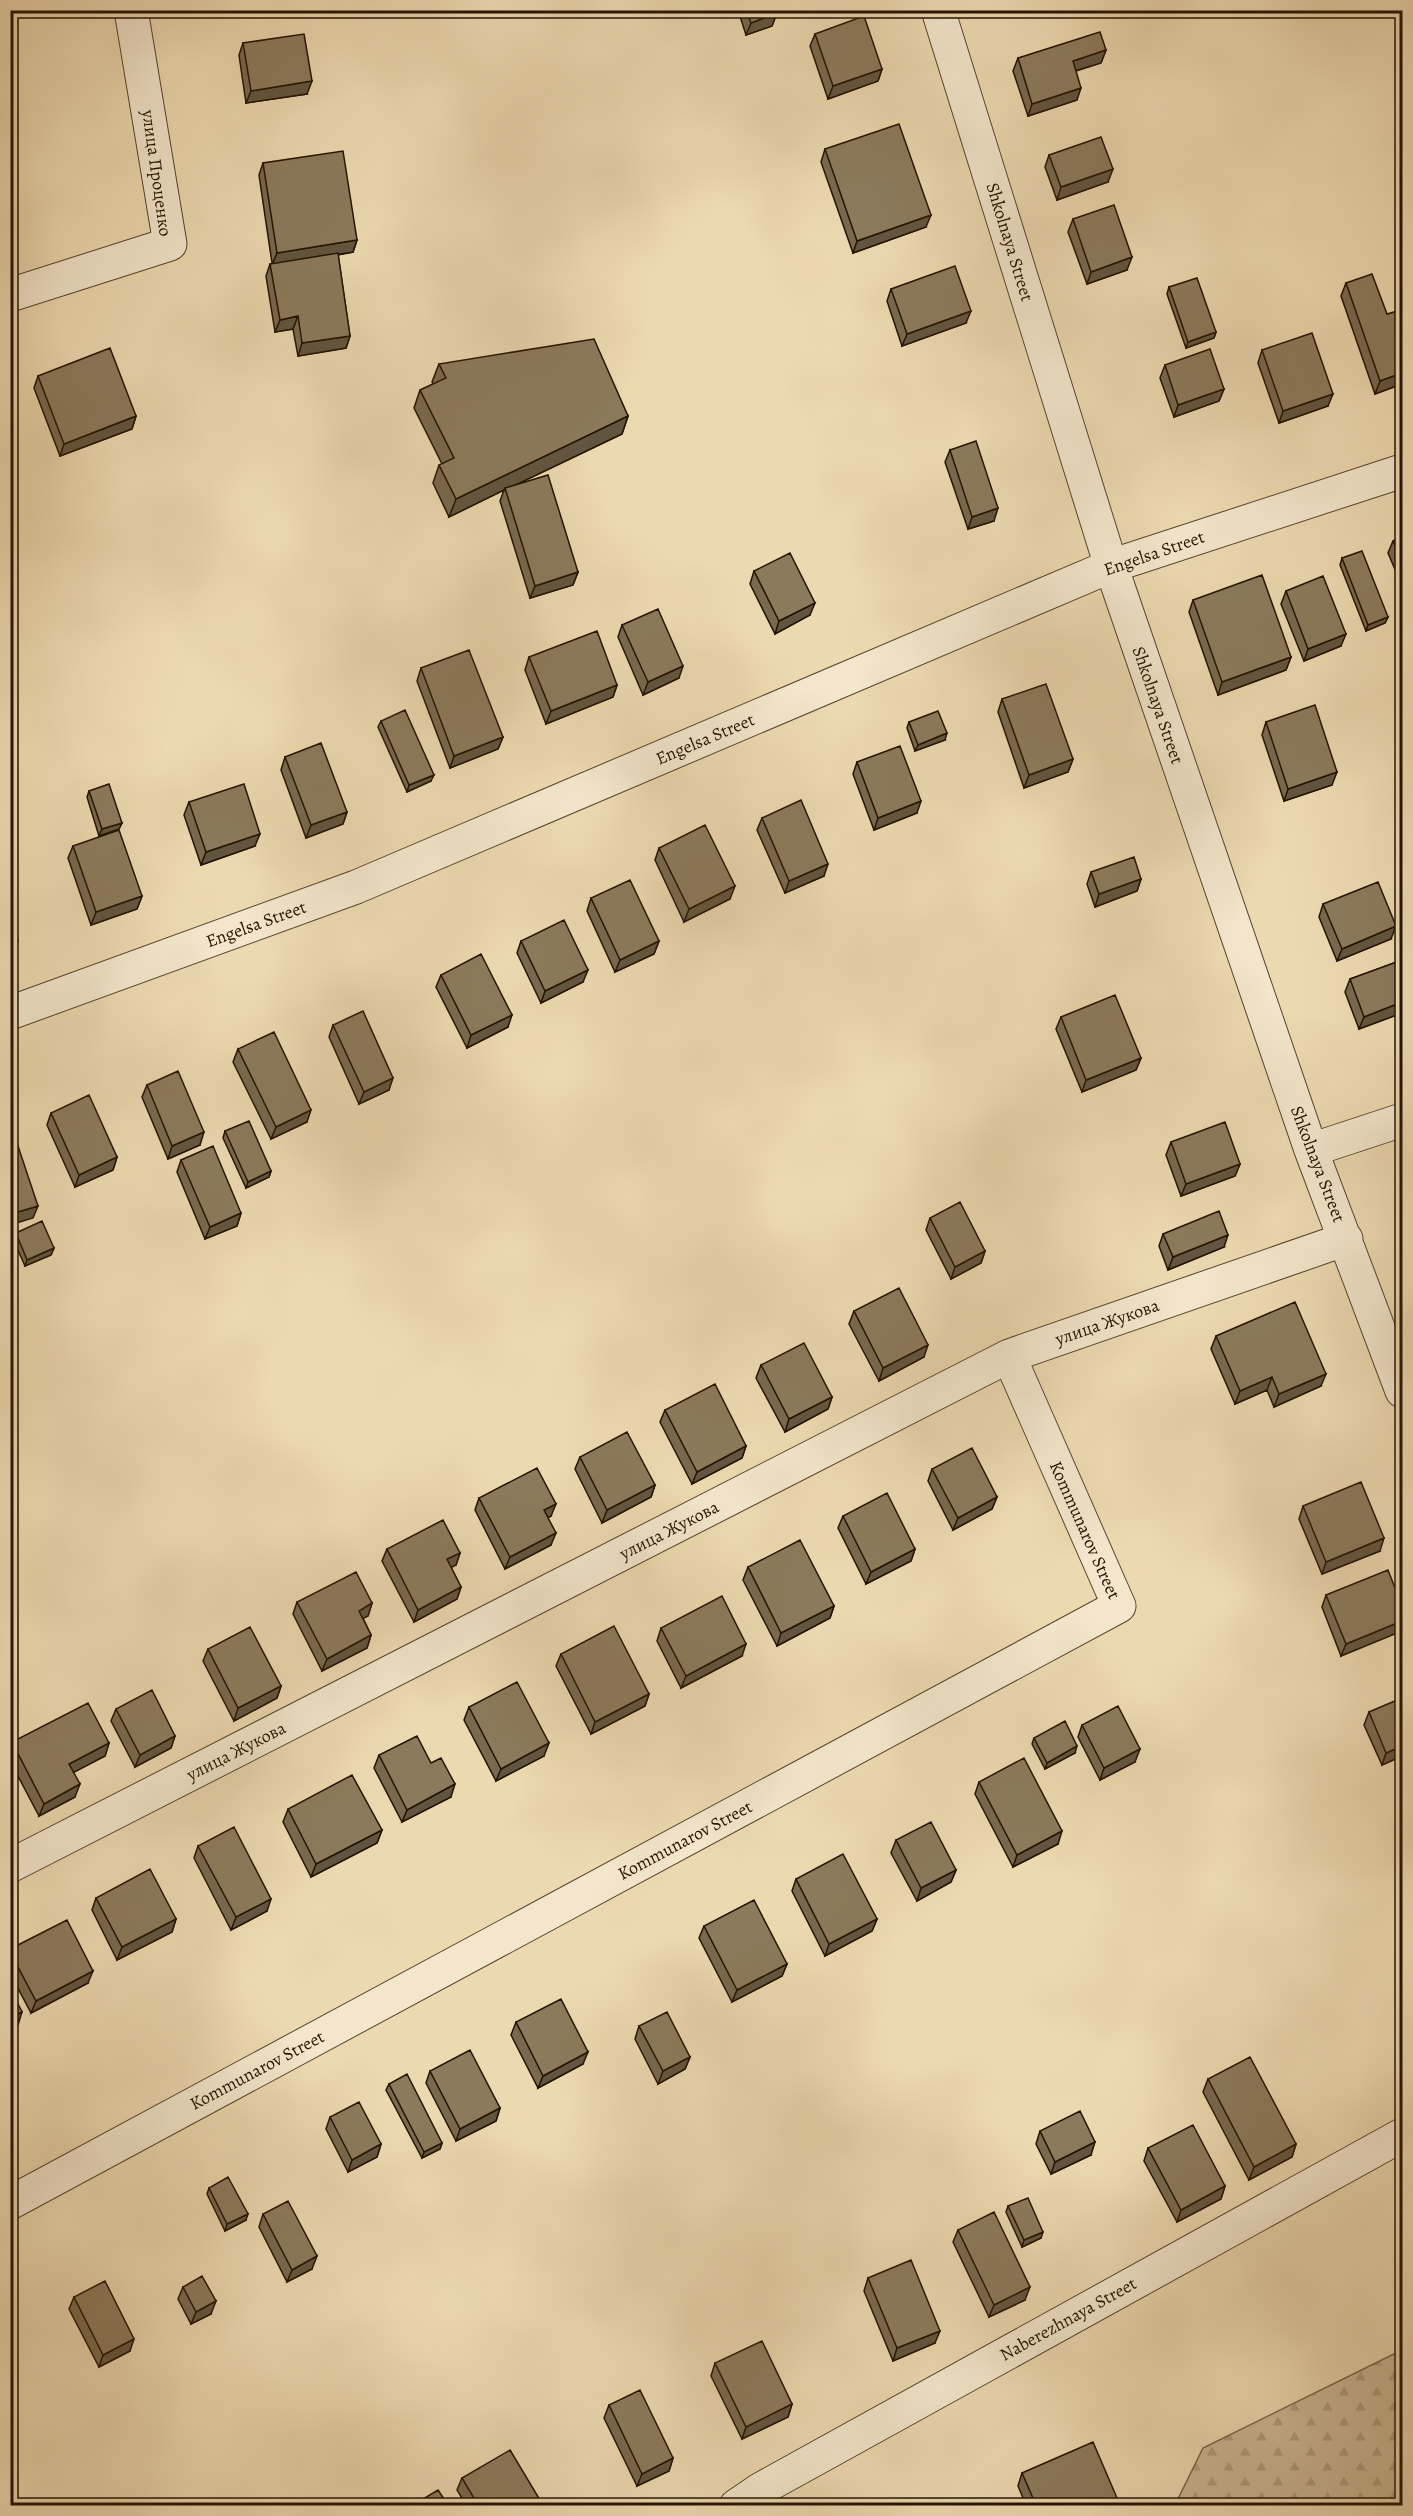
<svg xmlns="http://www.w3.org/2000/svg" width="1413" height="2516" viewBox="0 0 1413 2516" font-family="Alegreya,serif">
<defs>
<pattern id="forest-firs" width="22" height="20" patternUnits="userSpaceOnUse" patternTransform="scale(1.5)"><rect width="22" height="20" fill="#cbb792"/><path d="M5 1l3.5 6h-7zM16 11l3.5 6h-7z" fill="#ae9c7c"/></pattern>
</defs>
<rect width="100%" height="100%" fill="#edd9b0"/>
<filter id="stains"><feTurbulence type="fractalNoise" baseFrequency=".00333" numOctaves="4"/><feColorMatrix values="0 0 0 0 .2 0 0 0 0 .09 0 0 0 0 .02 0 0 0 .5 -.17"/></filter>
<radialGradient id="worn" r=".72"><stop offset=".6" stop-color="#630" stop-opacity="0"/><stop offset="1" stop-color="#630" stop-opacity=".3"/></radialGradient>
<path fill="url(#forest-firs)" stroke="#77654a" stroke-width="1.5" d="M 1402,2350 L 1402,2505 L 1175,2505 L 1203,2448 Z"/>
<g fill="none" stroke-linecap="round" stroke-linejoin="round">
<g stroke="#56442d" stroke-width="35">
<path id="minor" d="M 938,10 L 1111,566 L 1311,1150 L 1402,1391
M 10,295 L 170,244 L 131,10
M 1311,1150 L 1402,1120
M 10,1866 L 1009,1356 L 1346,1239
M 10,2203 L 1119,1606 L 1009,1356
M 736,2506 L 761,2489 L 1402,2135"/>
</g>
<g stroke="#56442d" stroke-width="35">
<path id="tertiary" d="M 10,1013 L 356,887 L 1111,566 L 1402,471"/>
</g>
<use href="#minor" stroke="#f3e6cc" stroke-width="33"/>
<use href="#tertiary" stroke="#f3e6cc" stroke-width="33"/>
</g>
<path fill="#78694f" stroke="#231301" stroke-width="1.5" d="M 738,10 L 776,10 L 777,13 L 772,26 L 746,35 Z
M 815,34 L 882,69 L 878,81 L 828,99 L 810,46 Z
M 243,43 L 307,94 L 246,103 L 239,55 Z
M 1106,50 L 1101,63 L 1076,71 L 1077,100 L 1028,116 L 1013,71 L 1018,58 Z
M 825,149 L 926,227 L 853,253 L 821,162 Z
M 1049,155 L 1108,182 L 1057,200 L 1045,167 Z
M 263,163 L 357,240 L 353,252 L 338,255 L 350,336 L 346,348 L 298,356 L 293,329 L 275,332 L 266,276 L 270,264 L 272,263 L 259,175 Z
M 1073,219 L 1127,270 L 1087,284 L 1068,232 Z
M 1346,283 L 1387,314 L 1402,314 L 1402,384 L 1375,394 L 1341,296 Z
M 1169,287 L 1216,332 L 1214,338 L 1186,348 L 1167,294 Z
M 891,289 L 966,323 L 902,346 L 887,301 Z
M 1262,350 L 1328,406 L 1279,423 L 1258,363 Z
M 439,364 L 628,416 L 622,434 L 515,485 L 578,572 L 573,585 L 530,598 L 500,501 L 504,490 L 449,517 L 433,483 L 439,465 L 442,464 L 414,408 L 420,390 L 433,384 L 432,382 Z
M 1165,365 L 1224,389 L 1219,401 L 1174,417 L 1160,378 Z
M 38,376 L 136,416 L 132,429 L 60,456 L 34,388 Z
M 950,450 L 994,521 L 968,529 L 945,462 Z
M 1402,536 L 1402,586 L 1388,553 L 1393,541 Z
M 1342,558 L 1388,617 L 1385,623 L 1366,631 L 1340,565 Z
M 754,571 L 810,615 L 775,634 L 750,584 Z
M 1286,591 L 1341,646 L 1304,661 L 1281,604 Z
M 1193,600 L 1291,657 L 1286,670 L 1218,695 L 1189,612 Z
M 622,625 L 679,678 L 643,695 L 618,637 Z
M 529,657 L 617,685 L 613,697 L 546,724 L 525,670 Z
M 421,668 L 503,737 L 498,749 L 450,768 L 417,681 Z
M 1002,699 L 1073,759 L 1068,772 L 1024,788 L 998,712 Z
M 381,721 L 431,781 L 407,792 L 378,727 Z
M 909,722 L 945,740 L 915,751 L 907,728 Z
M 1266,722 L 1332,785 L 1284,801 L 1262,735 Z
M 285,757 L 347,812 L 343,824 L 306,838 L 281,770 Z
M 857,762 L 917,813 L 874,830 L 853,774 Z
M 89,791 L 122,823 L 119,829 L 99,836 L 87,797 Z
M 189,802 L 255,846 L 201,865 L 184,815 Z
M 762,818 L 824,876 L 785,893 L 757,830 Z
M 73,846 L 142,896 L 137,909 L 91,925 L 68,858 Z
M 659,848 L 730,899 L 684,922 L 655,860 Z
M 1091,872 L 1141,879 L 1137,891 L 1095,907 L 1087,884 Z
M 591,898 L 659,941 L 654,954 L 615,972 L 587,911 Z
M 1323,904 L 1391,939 L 1337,961 L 1319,917 Z
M 521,941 L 583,982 L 541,1003 L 517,953 Z
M 1402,960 L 1402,1013 L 1359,1029 L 1345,992 L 1350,979 Z
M 441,975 L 508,1027 L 467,1048 L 436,987 Z
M 1061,1017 L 1141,1058 L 1136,1070 L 1082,1092 L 1056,1029 Z
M 333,1025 L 389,1090 L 359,1104 L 329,1037 Z
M 238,1049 L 307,1122 L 271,1139 L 233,1062 Z
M 147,1085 L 200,1145 L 168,1159 L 142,1097 Z
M 51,1113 L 117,1157 L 113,1170 L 75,1187 L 47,1125 Z
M 225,1131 L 271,1171 L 269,1177 L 246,1188 L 223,1138 Z
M 1171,1142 L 1240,1164 L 1235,1176 L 1181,1196 L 1166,1155 Z
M 181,1160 L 241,1213 L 237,1226 L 205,1239 L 177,1172 Z
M 930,1218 L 985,1251 L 981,1263 L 951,1279 L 926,1230 Z
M 16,1233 L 54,1248 L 51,1255 L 25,1266 L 13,1239 Z
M 1163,1234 L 1224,1247 L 1168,1270 L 1159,1246 Z
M 854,1311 L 924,1357 L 879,1381 L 849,1324 Z
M 1216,1336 L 1321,1386 L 1274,1407 L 1267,1390 L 1235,1404 L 1211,1349 Z
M 761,1365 L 832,1397 L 828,1409 L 785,1432 L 756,1378 Z
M 665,1410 L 746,1446 L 742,1458 L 692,1484 L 660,1422 Z
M 580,1457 L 655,1485 L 651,1497 L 602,1523 L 575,1469 Z
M 932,1469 L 997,1497 L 992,1509 L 953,1530 L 928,1481 Z
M 479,1498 L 551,1516 L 548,1518 L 551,1545 L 505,1569 L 475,1510 Z
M 1303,1506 L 1380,1551 L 1322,1574 L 1299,1519 Z
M 843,1516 L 915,1549 L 911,1561 L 866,1584 L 838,1528 Z
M 387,1549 L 460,1553 L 456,1565 L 451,1567 L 461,1587 L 457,1599 L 414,1622 L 382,1561 Z
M 748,1567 L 834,1606 L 830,1618 L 777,1646 L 743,1580 Z
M 1326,1595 L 1402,1606 L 1341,1656 L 1322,1607 Z
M 297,1602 L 372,1603 L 368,1616 L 363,1618 L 371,1635 L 367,1648 L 322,1671 L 293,1614 Z
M 661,1628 L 742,1656 L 681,1688 L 657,1641 Z
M 208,1649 L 281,1686 L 277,1698 L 234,1721 L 203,1661 Z
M 561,1654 L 649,1694 L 645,1706 L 591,1734 L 556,1666 Z
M 469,1707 L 544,1756 L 496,1781 L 464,1720 Z
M 116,1709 L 175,1736 L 171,1748 L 135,1767 L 111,1721 Z
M 1369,1712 L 1402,1756 L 1382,1765 L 1364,1725 Z
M 1082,1725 L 1135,1762 L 1100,1780 L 1078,1737 Z
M 1034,1738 L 1075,1753 L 1045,1769 L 1032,1744 Z
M 12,1742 L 109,1743 L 105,1756 L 73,1772 L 75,1797 L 39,1816 L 10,1761 L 10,1746 Z
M 379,1755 L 431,1763 L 451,1797 L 402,1822 L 374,1768 Z
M 979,1782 L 1058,1844 L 1013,1867 L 975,1794 Z
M 288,1809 L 382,1830 L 377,1843 L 311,1877 L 283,1822 Z
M 896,1840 L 956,1870 L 951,1882 L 917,1901 L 891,1853 Z
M 198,1846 L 267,1911 L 231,1930 L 194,1858 Z
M 796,1879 L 877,1919 L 872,1931 L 825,1956 L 792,1891 Z
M 96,1898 L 176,1919 L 172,1932 L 117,1960 L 92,1910 Z
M 704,1926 L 787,1964 L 782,1976 L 732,2002 L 699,1938 Z
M 10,1949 L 88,1983 L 31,2013 L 10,1973 Z
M 516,2022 L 583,2064 L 538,2088 L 511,2035 Z
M 639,2026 L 690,2057 L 685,2069 L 658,2084 L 635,2039 Z
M 430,2071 L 500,2108 L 496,2121 L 456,2141 L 426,2083 Z
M 1208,2079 L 1296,2144 L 1292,2157 L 1249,2180 L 1203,2092 Z
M 389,2084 L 442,2143 L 440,2149 L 422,2158 L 386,2090 Z
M 330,2117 L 381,2144 L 377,2157 L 348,2172 L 326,2129 Z
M 1040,2131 L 1091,2155 L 1051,2174 L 1036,2144 Z
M 1148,2148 L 1225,2186 L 1221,2199 L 1177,2222 L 1144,2161 Z
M 209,2188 L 246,2220 L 225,2231 L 207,2194 Z
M 1008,2206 L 1041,2238 L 1022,2247 L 1006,2212 Z
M 263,2214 L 312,2269 L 287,2282 L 259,2227 Z
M 958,2230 L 1025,2300 L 989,2317 L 953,2242 Z
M 868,2278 L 935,2343 L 893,2361 L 864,2291 Z
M 183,2287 L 211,2314 L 191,2324 L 178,2299 Z
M 74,2297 L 130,2351 L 99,2367 L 69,2309 Z
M 715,2363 L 792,2404 L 788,2417 L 742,2439 L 711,2376 Z
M 609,2405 L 673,2458 L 669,2471 L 637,2486 L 604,2418 Z
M 1022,2473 L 1120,2505 L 1026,2505 L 1018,2486 Z
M 462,2478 L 543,2505 L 466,2505 L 457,2490 Z"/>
<path fill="#625540" stroke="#231301" stroke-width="1.5" d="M 777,13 L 772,26 L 746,35 L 751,23 Z
M 1106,50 L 1101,63 L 1068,73 L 1073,61 Z
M 882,69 L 878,81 L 828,99 L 833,86 Z
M 312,81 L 307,94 L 246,103 L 251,91 Z
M 1081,88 L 1077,100 L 1028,116 L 1032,104 Z
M 1113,169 L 1108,182 L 1057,200 L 1061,187 Z
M 931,215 L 926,227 L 853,253 L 857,241 Z
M 357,240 L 353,252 L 272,265 L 277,253 Z
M 1132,257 L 1127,270 L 1087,284 L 1091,272 Z
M 971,311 L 966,323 L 902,346 L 907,334 Z
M 298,316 L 293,329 L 275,332 L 280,320 Z
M 1216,332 L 1214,338 L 1186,348 L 1188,342 Z
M 350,336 L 346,348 L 298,356 L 302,343 Z
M 1402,373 L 1402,384 L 1375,394 L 1380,381 Z
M 1224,389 L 1219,401 L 1174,417 L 1178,405 Z
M 1333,394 L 1328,406 L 1279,423 L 1283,411 Z
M 136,416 L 132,429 L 60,456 L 64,444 Z
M 628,416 L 622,434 L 505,490 L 505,488 L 504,490 L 449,517 L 456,499 Z
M 998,508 L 994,521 L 968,529 L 972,517 Z
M 578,572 L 573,585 L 530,598 L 535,586 Z
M 815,603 L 810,615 L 775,634 L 779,621 Z
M 1388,617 L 1385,623 L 1366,631 L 1368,625 Z
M 1346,634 L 1341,646 L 1304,661 L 1308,649 Z
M 1291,657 L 1286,670 L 1218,695 L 1222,682 Z
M 683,666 L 679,678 L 643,695 L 648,682 Z
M 617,685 L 613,697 L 546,724 L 551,711 Z
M 947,733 L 945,740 L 915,751 L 918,745 Z
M 503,737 L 498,749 L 450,768 L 454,756 Z
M 1073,759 L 1068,772 L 1024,788 L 1029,775 Z
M 1337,772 L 1332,785 L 1284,801 L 1288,789 Z
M 434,775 L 431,781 L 407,792 L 409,785 Z
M 921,801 L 917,813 L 874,830 L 878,818 Z
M 347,812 L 343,824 L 306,838 L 311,825 Z
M 122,823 L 119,829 L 99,836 L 102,829 Z
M 260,834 L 255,846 L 201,865 L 206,852 Z
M 828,864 L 824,876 L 785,893 L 789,881 Z
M 1141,879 L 1137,891 L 1095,907 L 1099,894 Z
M 735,886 L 730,899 L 684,922 L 689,909 Z
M 142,896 L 137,909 L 91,925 L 96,912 Z
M 1396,926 L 1391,939 L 1337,961 L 1342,949 Z
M 18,941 L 14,953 L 10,954 L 10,943 Z
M 659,941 L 654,954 L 615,972 L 620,960 Z
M 588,970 L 583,982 L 541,1003 L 545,991 Z
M 1402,1002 L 1402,1013 L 1359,1029 L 1364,1017 Z
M 512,1015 L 508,1027 L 467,1048 L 471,1035 Z
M 1141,1058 L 1136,1070 L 1082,1092 L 1086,1080 Z
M 393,1078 L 389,1090 L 359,1104 L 364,1092 Z
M 311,1110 L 307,1122 L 271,1139 L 276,1127 Z
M 204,1132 L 200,1145 L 168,1159 L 172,1146 Z
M 117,1157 L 113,1170 L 75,1187 L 79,1175 Z
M 1240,1164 L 1235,1176 L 1181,1196 L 1186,1184 Z
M 271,1171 L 269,1177 L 246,1188 L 248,1182 Z
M 38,1206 L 33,1218 L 10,1225 L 11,1214 Z
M 241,1213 L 237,1226 L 205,1239 L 210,1227 Z
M 1228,1235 L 1224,1247 L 1168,1270 L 1173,1257 Z
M 54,1248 L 51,1255 L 25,1266 L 27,1260 Z
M 985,1251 L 981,1263 L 951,1279 L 955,1267 Z
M 928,1345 L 924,1357 L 879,1381 L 883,1368 Z
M 1326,1374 L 1321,1386 L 1274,1407 L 1279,1394 Z
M 1272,1377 L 1267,1390 L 1235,1404 L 1240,1391 Z
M 832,1397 L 828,1409 L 785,1432 L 789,1419 Z
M 746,1446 L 742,1458 L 692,1484 L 697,1472 Z
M 655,1485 L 651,1497 L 602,1523 L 607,1510 Z
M 997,1497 L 992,1509 L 953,1530 L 958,1518 Z
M 556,1504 L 551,1516 L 539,1522 L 544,1510 Z
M 556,1533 L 551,1545 L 505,1569 L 510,1557 Z
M 1384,1538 L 1380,1551 L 1322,1574 L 1326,1562 Z
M 915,1549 L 911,1561 L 866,1584 L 871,1572 Z
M 460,1553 L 456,1565 L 443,1572 L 447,1559 Z
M 461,1587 L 457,1599 L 414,1622 L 418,1610 Z
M 372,1603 L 368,1616 L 354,1623 L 359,1611 Z
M 834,1606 L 830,1618 L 777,1646 L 781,1633 Z
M 1402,1621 L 1402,1631 L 1341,1656 L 1346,1644 Z
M 371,1635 L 367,1648 L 322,1671 L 327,1659 Z
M 746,1644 L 742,1656 L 681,1688 L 686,1676 Z
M 281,1686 L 277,1698 L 234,1721 L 238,1708 Z
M 649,1694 L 645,1706 L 591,1734 L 595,1722 Z
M 175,1736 L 171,1748 L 135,1767 L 140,1755 Z
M 109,1743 L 105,1756 L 65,1777 L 69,1764 Z
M 549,1743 L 544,1756 L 496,1781 L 501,1769 Z
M 1077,1746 L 1075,1753 L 1045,1769 L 1047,1763 Z
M 1402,1746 L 1402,1756 L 1382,1765 L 1386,1753 Z
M 1140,1749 L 1135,1762 L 1100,1780 L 1104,1768 Z
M 80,1784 L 75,1797 L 39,1816 L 44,1804 Z
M 455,1784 L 451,1797 L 402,1822 L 407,1810 Z
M 382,1830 L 377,1843 L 311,1877 L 316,1864 Z
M 1062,1831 L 1058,1844 L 1013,1867 L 1017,1855 Z
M 956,1870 L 951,1882 L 917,1901 L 921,1888 Z
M 271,1899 L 267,1911 L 231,1930 L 236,1917 Z
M 176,1919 L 172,1932 L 117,1960 L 122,1947 Z
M 877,1919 L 872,1931 L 825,1956 L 829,1944 Z
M 787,1964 L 782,1976 L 732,2002 L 737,1990 Z
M 93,1971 L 88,1983 L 31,2013 L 36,2001 Z
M 22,2012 L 18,2025 L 10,2028 L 10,2018 Z
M 588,2052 L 583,2064 L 538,2088 L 543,2076 Z
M 690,2057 L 685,2069 L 658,2084 L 663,2071 Z
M 500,2108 L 496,2121 L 456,2141 L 460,2129 Z
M 1095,2142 L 1091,2155 L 1051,2174 L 1055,2162 Z
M 442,2143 L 440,2149 L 422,2158 L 424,2152 Z
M 381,2144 L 377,2157 L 348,2172 L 352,2160 Z
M 1296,2144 L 1292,2157 L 1249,2180 L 1254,2167 Z
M 1225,2186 L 1221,2199 L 1177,2222 L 1181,2210 Z
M 248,2214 L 246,2220 L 225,2231 L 227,2224 Z
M 1043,2232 L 1041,2238 L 1022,2247 L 1024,2240 Z
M 317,2256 L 312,2269 L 287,2282 L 292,2270 Z
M 1030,2287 L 1025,2300 L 989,2317 L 994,2305 Z
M 216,2301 L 211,2314 L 191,2324 L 196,2312 Z
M 940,2331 L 935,2343 L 893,2361 L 897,2348 Z
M 134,2339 L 130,2351 L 99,2367 L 103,2355 Z
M 792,2404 L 788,2417 L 742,2439 L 746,2427 Z
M 673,2458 L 669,2471 L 637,2486 L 642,2474 Z"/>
<path fill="#8c7a5c" stroke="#231301" stroke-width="1.5" d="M 746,10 L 776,10 L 777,13 L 751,23 Z
M 864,16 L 882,69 L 833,86 L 815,34 Z
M 1100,32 L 1106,50 L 1073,61 L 1081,88 L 1032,104 L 1018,58 Z
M 304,34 L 312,81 L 251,91 L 243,43 Z
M 899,124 L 931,215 L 857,241 L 825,149 Z
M 1101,137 L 1113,169 L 1061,187 L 1049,155 Z
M 343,151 L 357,240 L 277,253 L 263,163 Z
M 1114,205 L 1132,257 L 1091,272 L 1073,219 Z
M 338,253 L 350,336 L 302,343 L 298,316 L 280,320 L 270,264 Z
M 955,266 L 971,311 L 907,334 L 891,289 Z
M 1372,274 L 1387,314 L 1401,310 L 1402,314 L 1402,373 L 1380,381 L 1346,283 Z
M 1197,278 L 1216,332 L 1188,342 L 1169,287 Z
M 1312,333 L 1333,394 L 1283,411 L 1262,350 Z
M 594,339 L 628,416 L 456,499 L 439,465 L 454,458 L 420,390 L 446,378 L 439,364 Z
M 110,348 L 136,416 L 64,444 L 38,376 Z
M 1210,349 L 1224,389 L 1178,405 L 1165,365 Z
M 976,441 L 998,508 L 972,517 L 950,450 Z
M 548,475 L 578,572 L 535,586 L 505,488 Z
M 1402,536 L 1402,563 L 1393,541 Z
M 1362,551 L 1388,617 L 1368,625 L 1342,558 Z
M 790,553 L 815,603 L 779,621 L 754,571 Z
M 1262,575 L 1291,657 L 1222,682 L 1193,600 Z
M 1323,576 L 1346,634 L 1308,649 L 1286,591 Z
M 658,609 L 683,666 L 648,682 L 622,625 Z
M 597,631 L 617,685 L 551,711 L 529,657 Z
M 469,650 L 503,737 L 454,756 L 421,668 Z
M 1046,684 L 1073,759 L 1029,775 L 1002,699 Z
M 1315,705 L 1337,772 L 1288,789 L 1266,722 Z
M 405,710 L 434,775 L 409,785 L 381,721 Z
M 938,711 L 947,733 L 918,745 L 909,722 Z
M 321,743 L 347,812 L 311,825 L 285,757 Z
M 900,746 L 921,801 L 878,818 L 857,762 Z
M 109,784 L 122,823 L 102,829 L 89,791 Z
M 244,784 L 260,834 L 206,852 L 189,802 Z
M 801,800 L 828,864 L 789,881 L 762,818 Z
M 705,825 L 735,886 L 689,909 L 659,848 Z
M 119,830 L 142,896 L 96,912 L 73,846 Z
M 1134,857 L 1141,879 L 1099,894 L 1091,872 Z
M 630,880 L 659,941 L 620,960 L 591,898 Z
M 1378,882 L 1396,926 L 1342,949 L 1323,904 Z
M 10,909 L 18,941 L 10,943 Z
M 564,920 L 588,970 L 545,991 L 521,941 Z
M 481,954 L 512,1015 L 471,1035 L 441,975 Z
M 1402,960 L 1402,1002 L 1364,1017 L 1350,979 Z
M 1115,995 L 1141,1058 L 1086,1080 L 1061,1017 Z
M 363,1011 L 393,1078 L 364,1092 L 333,1025 Z
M 274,1032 L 311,1110 L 276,1127 L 238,1049 Z
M 178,1071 L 204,1132 L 172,1146 L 147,1085 Z
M 89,1095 L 117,1157 L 79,1175 L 51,1113 Z
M 249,1121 L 271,1171 L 248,1182 L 225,1131 Z
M 1225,1122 L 1240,1164 L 1186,1184 L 1171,1142 Z
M 16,1140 L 38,1206 L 11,1214 L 10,1142 Z
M 213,1146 L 241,1213 L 210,1227 L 181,1160 Z
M 960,1202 L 985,1251 L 955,1267 L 930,1218 Z
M 1219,1211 L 1228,1235 L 1173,1257 L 1163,1234 Z
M 42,1221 L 54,1248 L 27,1260 L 16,1233 Z
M 899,1288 L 928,1345 L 883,1368 L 854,1311 Z
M 1295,1302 L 1326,1374 L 1279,1394 L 1272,1377 L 1240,1391 L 1216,1336 Z
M 804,1343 L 832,1397 L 789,1419 L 761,1365 Z
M 715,1384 L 746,1446 L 697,1472 L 665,1410 Z
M 627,1432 L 655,1485 L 607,1510 L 580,1457 Z
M 972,1448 L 997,1497 L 958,1518 L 932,1469 Z
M 537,1468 L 556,1504 L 544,1510 L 556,1533 L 510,1557 L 479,1498 Z
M 1361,1482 L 1384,1538 L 1326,1562 L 1303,1506 Z
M 887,1493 L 915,1549 L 871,1572 L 843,1516 Z
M 443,1520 L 460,1553 L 447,1559 L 461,1587 L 418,1610 L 387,1549 Z
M 800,1540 L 834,1606 L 781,1633 L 748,1567 Z
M 1388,1570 L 1402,1606 L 1402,1621 L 1346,1644 L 1326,1595 Z
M 356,1572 L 372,1603 L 359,1611 L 371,1635 L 327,1659 L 297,1602 Z
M 722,1596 L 746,1644 L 686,1676 L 661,1628 Z
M 614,1626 L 649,1694 L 595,1722 L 561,1654 Z
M 250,1627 L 281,1686 L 238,1708 L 208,1649 Z
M 517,1682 L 549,1743 L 501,1769 L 469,1707 Z
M 152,1690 L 175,1736 L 140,1755 L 116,1709 Z
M 1402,1698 L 1402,1746 L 1386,1753 L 1369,1712 Z
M 88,1703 L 109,1743 L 69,1764 L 80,1784 L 44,1804 L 12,1742 Z
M 1118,1706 L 1140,1749 L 1104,1768 L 1082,1725 Z
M 1065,1721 L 1077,1746 L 1047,1763 L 1034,1738 Z
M 417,1736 L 431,1763 L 441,1758 L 455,1784 L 407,1810 L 379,1755 Z
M 1024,1758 L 1062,1831 L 1017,1855 L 979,1782 Z
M 352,1775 L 382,1830 L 316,1864 L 288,1809 Z
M 931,1822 L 956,1870 L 921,1888 L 896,1840 Z
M 234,1827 L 271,1899 L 236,1917 L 198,1846 Z
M 843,1854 L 877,1919 L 829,1944 L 796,1879 Z
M 150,1869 L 176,1919 L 122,1947 L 96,1898 Z
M 754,1900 L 787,1964 L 737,1990 L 704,1926 Z
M 67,1920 L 93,1971 L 36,2001 L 10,1952 L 10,1949 Z
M 10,1988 L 22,2012 L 10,2018 Z
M 561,1999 L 588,2052 L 543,2076 L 516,2022 Z
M 667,2012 L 690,2057 L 663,2071 L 639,2026 Z
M 470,2050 L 500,2108 L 460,2129 L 430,2071 Z
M 1250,2057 L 1296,2144 L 1254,2167 L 1208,2079 Z
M 407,2074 L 442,2143 L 424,2152 L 389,2084 Z
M 359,2102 L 381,2144 L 352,2160 L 330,2117 Z
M 1080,2111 L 1095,2142 L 1055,2162 L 1040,2131 Z
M 1193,2125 L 1225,2186 L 1181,2210 L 1148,2148 Z
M 228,2177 L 248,2214 L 227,2224 L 209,2188 Z
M 1028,2198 L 1043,2232 L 1024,2240 L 1008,2206 Z
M 288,2201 L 317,2256 L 292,2270 L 263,2214 Z
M 994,2212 L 1030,2287 L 994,2305 L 958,2230 Z
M 911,2260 L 940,2331 L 897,2348 L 868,2278 Z
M 202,2276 L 216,2301 L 196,2312 L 183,2287 Z
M 105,2281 L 134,2339 L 103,2355 L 74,2297 Z
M 762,2341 L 792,2404 L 746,2427 L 715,2363 Z
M 640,2390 L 673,2458 L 642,2474 L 609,2405 Z
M 1093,2442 L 1120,2505 L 1036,2505 L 1022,2473 Z
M 510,2450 L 543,2505 L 478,2505 L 462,2478 Z
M 438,2490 L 448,2505 L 413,2505 Z"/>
<g text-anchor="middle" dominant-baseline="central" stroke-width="5" stroke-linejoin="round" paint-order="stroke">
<g font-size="18" fill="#231301" stroke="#f3e6cc">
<text transform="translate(157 173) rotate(82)">улица Проценко</text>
<text transform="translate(1010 242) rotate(73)">Shkolnaya Street</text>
<text transform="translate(1154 553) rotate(-19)">Engelsa Street</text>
<text transform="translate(1158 705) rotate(71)">Shkolnaya Street</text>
<text transform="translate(705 739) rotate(-23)">Engelsa Street</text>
<text transform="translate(256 924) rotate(-20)">Engelsa Street</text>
<text transform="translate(1318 1164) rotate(69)">Shkolnaya Street</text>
<text transform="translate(1107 1322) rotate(-19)">улица Жукова</text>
<text transform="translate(669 1530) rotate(-27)">улица Жукова</text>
<text transform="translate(1085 1530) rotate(66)">Kommunarov Street</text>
<text transform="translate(236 1751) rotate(-27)">улица Жукова</text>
<text transform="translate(685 1840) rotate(-28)">Kommunarov Street</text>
<text transform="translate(257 2070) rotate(-28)">Kommunarov Street</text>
<text transform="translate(1068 2319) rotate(-29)">Naberezhnaya Street</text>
</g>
</g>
<rect width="1413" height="2516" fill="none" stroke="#edd9b0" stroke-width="36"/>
<rect x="12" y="12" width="1389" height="2492" fill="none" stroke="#231301" stroke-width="3"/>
<rect x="18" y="18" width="1377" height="2480" fill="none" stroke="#231301" stroke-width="1.5"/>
<rect width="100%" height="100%" filter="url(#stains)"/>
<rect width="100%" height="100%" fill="url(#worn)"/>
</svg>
